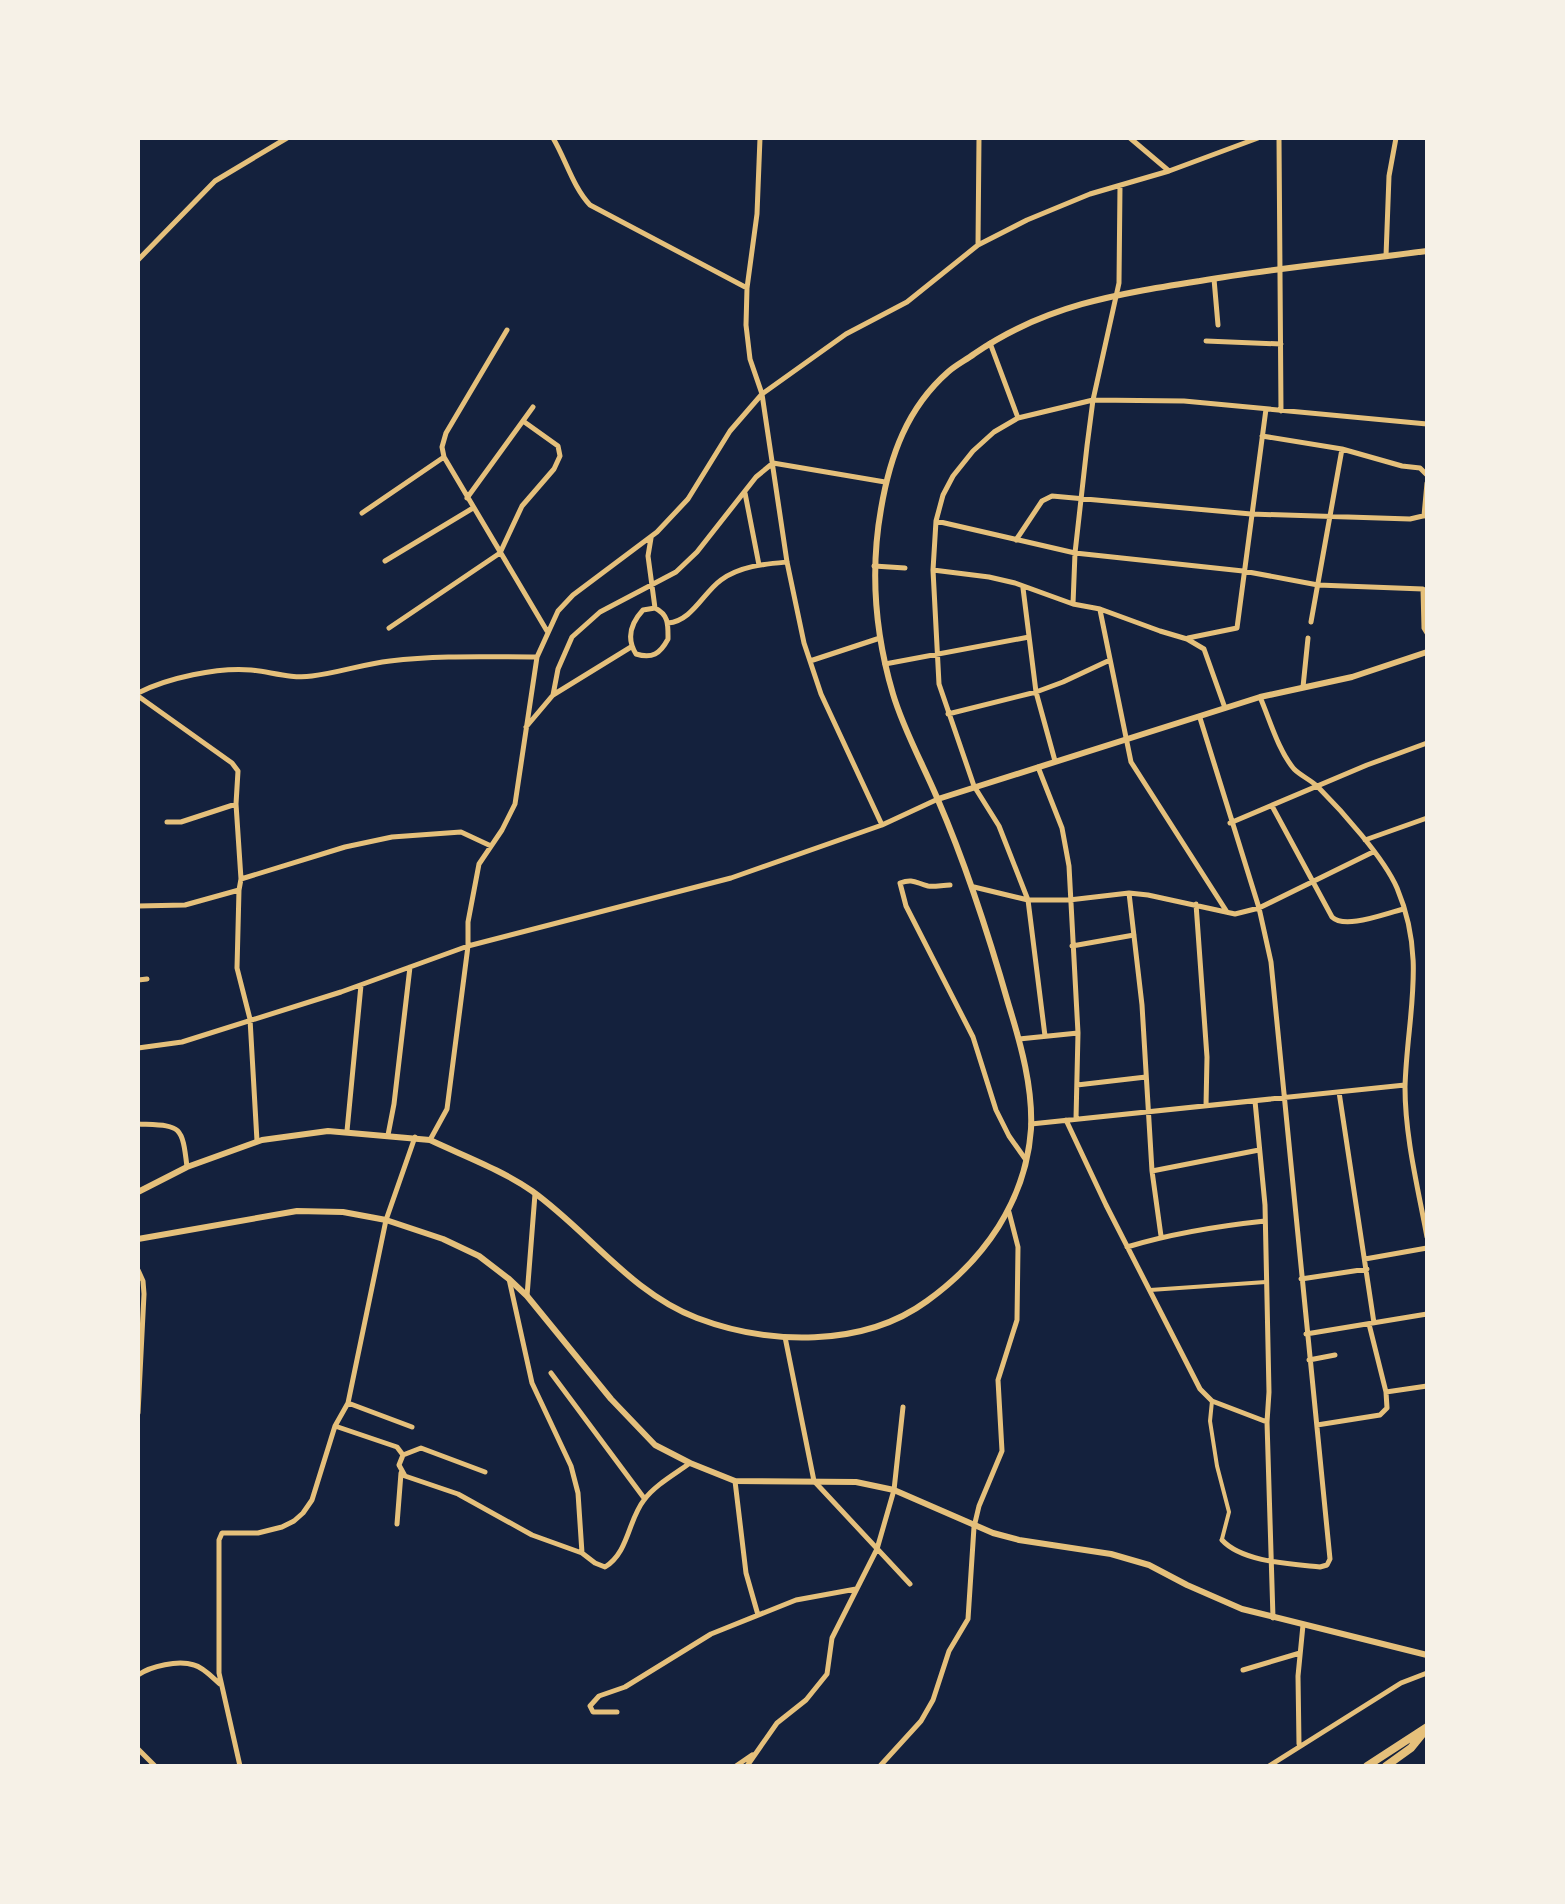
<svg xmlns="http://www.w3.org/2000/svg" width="1565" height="1904" viewBox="0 0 1565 1904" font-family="Rubik,sans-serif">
<rect width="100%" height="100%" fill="#14213d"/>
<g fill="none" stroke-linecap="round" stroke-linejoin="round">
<path stroke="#e5c07b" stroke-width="4" d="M 1150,1290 L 1266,1282
M 1212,1401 L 1210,1421 L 1217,1466 L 1229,1512 L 1222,1539"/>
<path stroke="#e5c07b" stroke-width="5" d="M 553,138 C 566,160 573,187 590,205 L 747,288
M 760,138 L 757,214 L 747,288 L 746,325 L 750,359 L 762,394 L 787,562 L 804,643 L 821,694 L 882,825
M 1130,138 L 1169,171
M 1279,138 L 1281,411
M 978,245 L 979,138
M 1386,256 L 1389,176 L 1396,138
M 138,260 L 215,181 L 287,138
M 1214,279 L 1218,325
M 507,330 L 446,433 L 442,447 L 444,457 L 547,631
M 1206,341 L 1281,344
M 990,343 L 1018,418
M 1262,436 L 1342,449 L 1402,466 L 1420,468 L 1427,475
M 745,493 L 759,565
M 467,498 L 533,407
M 362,513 L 444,457
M 1424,516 L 1427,483
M 936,521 L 1075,553 L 1243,571 L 1318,585 L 1423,589 L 1424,628 L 1427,633
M 651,538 L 648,556 L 655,608
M 1016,540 L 1042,501 L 1052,496 L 1251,514 L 1410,519 L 1427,515
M 385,561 L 473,508
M 874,566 L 905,568
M 933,570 L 989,577 L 1015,583 L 1073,604 L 1100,609 L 1160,631 L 1187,639 L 1204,649 L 1225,708
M 1023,588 L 1036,692 L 1055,761
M 1073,604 L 1075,553 L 1087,446 L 1093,400 L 1119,283 L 1120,186
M 655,608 C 669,615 668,625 668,639 C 660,654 652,659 636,654 C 626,638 631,623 643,610 Z
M 1100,610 L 1131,762 L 1227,912
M 1311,622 L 1342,449
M 668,623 C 692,621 703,593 721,580 C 740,566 765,564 787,562
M 389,628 L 500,553 L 522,506 L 554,469 L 560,456 L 558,446 L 523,421
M 1188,638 L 1237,628 L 1266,409
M 810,661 L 880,638
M 885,664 L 1029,637
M 1303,687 L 1308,638
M 138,693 C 167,678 218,667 251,670 C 271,672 291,679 312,676 C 338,673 363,664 390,661 C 438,655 488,657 537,657
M 553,695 L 558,669 L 572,637 L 600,612 L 676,572 L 697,552 L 756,477 L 773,463 L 885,482
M 138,696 L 232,763 L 238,771 L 236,804 L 241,879 L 239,890 L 237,968 L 250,1019 L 257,1141
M 1260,697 C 1270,720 1278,750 1294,769 C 1301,776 1311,780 1318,787 C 1342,811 1384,858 1397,888 C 1427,959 1407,1015 1405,1087 C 1405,1137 1418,1188 1427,1237
M 948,714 L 1036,692 L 1063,682 L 1110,660
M 1200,718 L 1259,908 L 1271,962 L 1330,1559 L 1327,1565 L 1320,1567 C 1291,1564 1242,1562 1222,1540
M 526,727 L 553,695 L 631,647
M 1038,767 L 1062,828 L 1069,866 L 1078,1033 L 1076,1119
M 1272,806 L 1332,917 C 1345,930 1386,913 1404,909
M 167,822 L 181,822 L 236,804
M 1230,823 L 1367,765 L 1427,743
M 1365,840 L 1427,818
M 241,879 L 345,847 L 392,837 L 461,832 L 491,846
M 950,885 C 943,885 934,887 928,886 C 916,883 913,878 900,883 L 906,906 L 973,1037 L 996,1110 L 1009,1136 L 1026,1160
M 974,887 L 1028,900 L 1069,900 L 1129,893 L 1148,895 L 1235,914 L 1259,908 L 1373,852
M 1129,893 L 1142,1005 L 1152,1171 L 1161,1236
M 1196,904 L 1207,1057 L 1206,1106
M 138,906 L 185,905 L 239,890
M 1072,946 L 1134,935
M 138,980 L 147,979
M 1045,1036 L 1028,900 L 999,826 L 974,786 L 939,684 L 933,570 L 936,521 L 943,495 L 953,476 L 973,451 L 994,432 L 1018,418 L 1093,400 L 1184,401 L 1427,424
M 1019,1039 L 1078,1033
M 138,1048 L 182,1042 L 341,992 L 468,946 L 731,878 L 882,825 L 938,799
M 1077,1085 L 1146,1077
M 1339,1092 L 1374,1323
M 1255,1101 L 1265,1205 L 1269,1392 L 1267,1422 L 1273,1618
M 1066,1120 L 1106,1205 L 1200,1389 L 1212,1401 L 1267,1422
M 138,1124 C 180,1126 182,1123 187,1167
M 1031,1124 L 1405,1085
M 347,1131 L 361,985
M 388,1135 L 394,1104 L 410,967
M 430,1140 L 447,1109 L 468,946 L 468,922 L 479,864 L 502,830 L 515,804 L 537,657 L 558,611 L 573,595 L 657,532 L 688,499 L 730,431 L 762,394 L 846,334 L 907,302 L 978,245 L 1027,220 L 1090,194 L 1169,171 L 1258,138
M 1152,1171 L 1259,1150
M 1127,1247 C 1173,1233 1218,1226 1265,1221
M 1365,1259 L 1427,1248
M 138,1270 L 143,1281 L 144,1294 L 138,1413
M 509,1279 L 532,1383 L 571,1466 L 578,1493 L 582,1553
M 1301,1279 L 1367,1269
M 527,1296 L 535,1194
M 1306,1334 L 1427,1314
M 785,1337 L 814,1481 L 910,1584
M 1309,1360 L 1335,1355
M 551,1373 L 644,1498
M 1386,1392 L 1427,1386
M 348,1403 L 412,1427
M 1317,1425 L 1380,1415 L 1387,1408 L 1386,1392 L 1369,1324
M 335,1426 L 397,1447 L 403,1455
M 403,1455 L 399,1465 L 405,1476 L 458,1494 L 532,1535 L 582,1553 L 595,1563 L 605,1567 C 629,1552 628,1520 644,1500 C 655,1485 675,1474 690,1463
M 403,1455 L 421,1448 L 485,1472
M 735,1481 L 746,1573 L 758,1615
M 397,1524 L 401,1473
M 1243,1670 L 1300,1653
M 138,1675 C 151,1666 178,1660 194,1665 C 203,1667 213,1678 220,1684
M 617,1712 L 593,1712 L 590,1706 L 599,1696 L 625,1687 L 711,1634 L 796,1600 L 856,1589
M 1299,1744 L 1298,1676 L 1303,1625
M 138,1749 L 155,1766
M 240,1766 L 219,1673 L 219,1540 L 222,1533 L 258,1533 L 282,1527 L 294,1521 L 303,1513 L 312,1500 L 335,1426 L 348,1403 L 386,1220 L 415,1137
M 736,1766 L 752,1755
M 747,1766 L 777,1723 L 806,1700 L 827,1674 L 832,1638 L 877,1549 L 894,1490 L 903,1407
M 880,1766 L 921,1721 L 933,1700 L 949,1651 L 968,1619 L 974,1527 L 979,1506 L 1002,1451 L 998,1380 L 1017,1320 L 1018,1247 L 1009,1212
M 1269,1766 L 1401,1683 L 1427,1673"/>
<path stroke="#e5c07b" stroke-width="6" d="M 938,799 L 1260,697 L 1352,677 L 1427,652
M 138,1192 L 187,1167 L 262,1140 L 328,1131 L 430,1140 C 464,1156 502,1170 532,1191 C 588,1231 631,1293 697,1318 C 768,1345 863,1348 927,1301 C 984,1260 1026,1201 1031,1129 C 1033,1088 1021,1045 1009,1006 C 989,936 967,867 938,800 C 923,764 904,731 893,694 C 875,633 870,571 881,509 C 890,456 907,408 948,372 C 956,365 966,360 974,354 C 1045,305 1117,294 1200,281 C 1275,268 1351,261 1427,251
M 138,1239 L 297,1211 L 343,1212 L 386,1220 L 443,1239 L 479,1256 L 509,1279 L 527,1296 L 611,1399 L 655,1445 L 690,1463 L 735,1481 L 856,1482 L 894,1490 L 993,1533 L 1019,1540 L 1111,1554 L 1149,1565 L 1187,1585 L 1242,1609 L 1427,1655"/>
<path stroke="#e5c07b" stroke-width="8" d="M 1367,1766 L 1427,1727
M 1386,1766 L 1411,1748 L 1424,1732"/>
</g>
<rect width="1565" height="1904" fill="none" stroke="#f6f1e7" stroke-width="280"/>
</svg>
